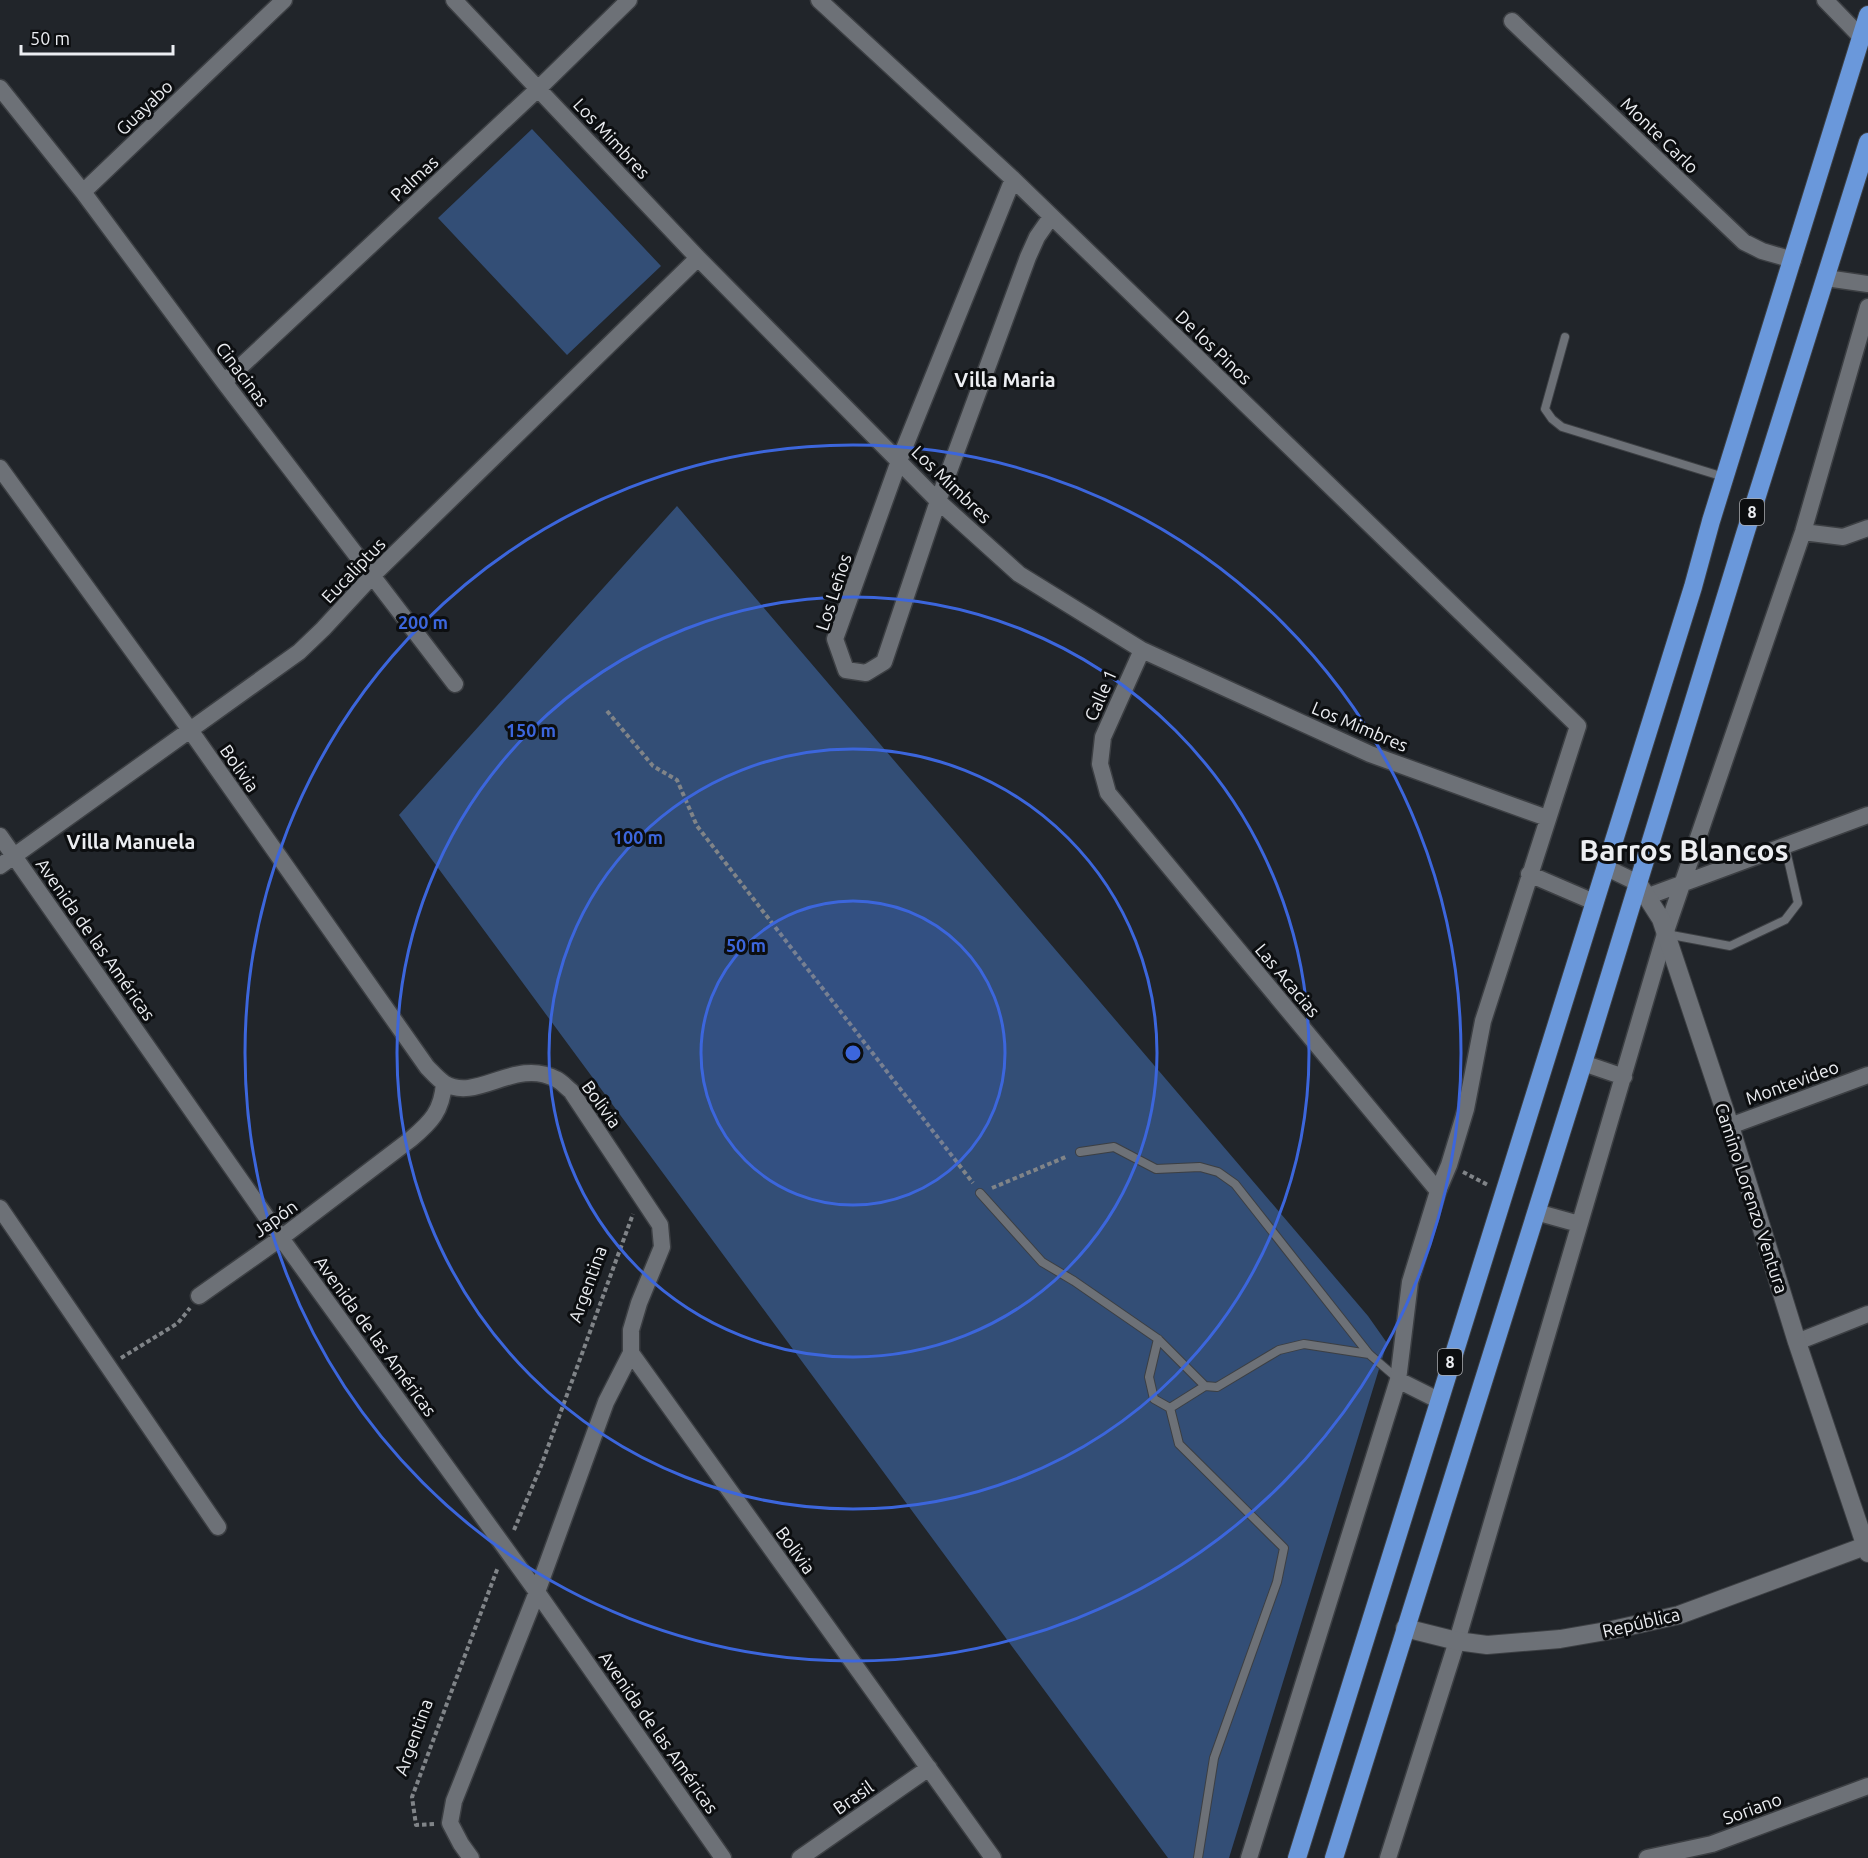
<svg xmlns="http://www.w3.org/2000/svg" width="1868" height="1858" viewBox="0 0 1868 1858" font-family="Ubuntu,sans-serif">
<rect width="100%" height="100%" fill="#21252a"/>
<path fill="#334e76" d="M 532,129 L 661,266 L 567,355 L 438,218 Z
M 677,506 L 1368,1316 L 1387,1343 L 1229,1858 L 1168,1858 L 399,815 Z"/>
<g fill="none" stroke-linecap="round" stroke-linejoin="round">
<g stroke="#3c3f43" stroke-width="10">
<path id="service" d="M 1565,337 L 1545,409 L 1552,419 L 1562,427 L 1724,477
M 1666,934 L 1730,946 L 1785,920 L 1798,903 L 1785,846
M 1080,1152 L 1114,1147 L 1156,1169 L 1200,1167 L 1218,1172 L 1235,1184 L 1369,1354 L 1398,1379
M 980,1193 L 1042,1262 L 1074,1281 L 1158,1339 L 1205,1386 L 1217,1387 L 1279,1350 L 1304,1344 L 1369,1354
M 1158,1339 L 1149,1377 L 1154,1399 L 1170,1408 L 1205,1386
M 1170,1408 L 1179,1444 L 1284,1548 L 1277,1582 L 1214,1758 L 1198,1858"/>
</g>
<g stroke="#3c3f43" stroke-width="19">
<path id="minor" d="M 454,0 L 698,258 L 938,501 L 1019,574 L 1142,650 L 1370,754 L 1547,818
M 819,0 L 1013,179 L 1578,726 L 1483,1021 L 1466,1109 L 1449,1165 L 1438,1191 L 1410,1282 L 1398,1380 L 1438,1400
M 1825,0 L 1861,37
M 1512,21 L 1744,242 L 1762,251 L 1793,260
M 0,88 L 83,192 L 224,382 L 455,684
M 1013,179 L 899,461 L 835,639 L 846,670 L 866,673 L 884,662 L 938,501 L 1028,257 L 1037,237 L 1051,217
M 83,192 L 284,0
M 1826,278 L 1868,284
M 224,382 L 539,88 L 629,0
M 0,468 L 190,730 L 427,1067 C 432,1072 438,1079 444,1083 C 477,1103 515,1057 556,1079 C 562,1082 566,1087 571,1091 L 660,1225 L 662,1247 L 639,1303 L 631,1330 L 631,1353 L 993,1858
M 1803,532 L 1843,537 L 1868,528
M 1142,650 L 1103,737 L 1100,764 L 1108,793 L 1438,1191
M 0,836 L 281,1238 L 537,1592 L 723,1858
M 0,866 L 299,652 L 323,629 L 373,575 L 698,258
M 1605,867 L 1638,883
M 1529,874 L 1594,902
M 1646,897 L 1868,815
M 1583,1063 L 1624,1077
M 1730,1126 L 1868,1075
M 0,1208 L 218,1527
M 1536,1212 L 1579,1224
M 199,1296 L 281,1238 L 411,1139 C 431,1122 442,1111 444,1083
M 1797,1342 L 1868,1314
M 471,1858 L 461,1844 L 450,1823 L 454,1801 L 537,1592 L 606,1402 L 631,1353
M 800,1858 L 929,1768
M 1249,1858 L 1398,1380
M 1388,1858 L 1457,1641 L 1665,934 L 1803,532 L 1868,307
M 1647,1858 L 1712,1844 L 1868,1786"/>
</g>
<g stroke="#3c3f43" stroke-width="20">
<path id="tertiary" d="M 1638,883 L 1661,919 L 1730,1126 L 1797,1342 L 1868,1553
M 1405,1628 L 1457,1641 L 1487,1645 L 1560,1639 L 1612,1630 L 1679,1615 L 1868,1545"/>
</g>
<g stroke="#3c3f43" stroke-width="20">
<path id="trunk" d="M 1297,1858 L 1693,587 L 1711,521 L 1868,15
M 1334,1858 L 1583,1063 L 1745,534 L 1868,142"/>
</g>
<path stroke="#808488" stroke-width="4" stroke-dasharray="4.5 3" stroke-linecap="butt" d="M 607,711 L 653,766 L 677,780 L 697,826 L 973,1183
M 1463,1172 L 1488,1185
M 992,1188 L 1068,1156
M 121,1358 L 178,1323 L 190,1308
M 514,1530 L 541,1466 L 633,1214
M 434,1824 L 416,1825 L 412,1797 L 498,1567"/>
<use href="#service" stroke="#6d7177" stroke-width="8"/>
<use href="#minor" stroke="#6d7177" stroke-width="16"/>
<use href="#tertiary" stroke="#6d7177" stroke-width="18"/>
<use href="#trunk" stroke="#6a98db" stroke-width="18"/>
</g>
<circle cx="853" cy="1053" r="152" fill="#3c66dc" fill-opacity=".12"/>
<g fill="none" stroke="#3c66dc" stroke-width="3">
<circle cx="853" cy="1053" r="152"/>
<circle cx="853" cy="1053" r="304"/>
<circle cx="853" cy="1053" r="456"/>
<circle cx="853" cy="1053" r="608"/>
</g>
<g text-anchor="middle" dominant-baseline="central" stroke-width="6" stroke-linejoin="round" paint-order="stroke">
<g fill="#0c0e10" stroke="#a9abae" stroke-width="1.5">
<rect x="1740" y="499" width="24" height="26" rx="4.5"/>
<rect x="1438" y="1349" width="24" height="26" rx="4.5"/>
</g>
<g font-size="16" font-weight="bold" fill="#eceef2">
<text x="1752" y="512">8</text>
<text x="1450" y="1362">8</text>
</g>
<g font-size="18" fill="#eceef2" stroke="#0c0e10">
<text transform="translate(144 107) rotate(-44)">Guayabo</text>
<text transform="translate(1660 135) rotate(44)">Monte Carlo</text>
<text transform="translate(612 138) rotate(47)">Los Mimbres</text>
<text transform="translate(414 178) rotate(-43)">Palmas</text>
<text transform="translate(1214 347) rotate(44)">De los Pinos</text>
<text transform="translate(243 374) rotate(53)">Cinacinas</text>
<text transform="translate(952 484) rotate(44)">Los Mimbres</text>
<text transform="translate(353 570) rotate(-46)">Eucaliptus</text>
<text transform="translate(833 592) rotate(-72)">Los Leños</text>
<text transform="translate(1100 695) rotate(-66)">Calle 1</text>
<text transform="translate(1360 726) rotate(23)">Los Mimbres</text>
<text transform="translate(240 768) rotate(55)">Bolivia</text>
<text transform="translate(96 939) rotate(55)">Avenida de las Américas</text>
<text transform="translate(1288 980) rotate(50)">Las Acacias</text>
<text transform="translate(1792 1082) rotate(-20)">Montevideo</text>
<text transform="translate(602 1104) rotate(54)">Bolivia</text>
<text transform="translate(1752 1198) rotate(72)">Camino Lorenzo Ventura</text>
<text transform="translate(275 1218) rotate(-36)">Japón</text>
<text transform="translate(587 1284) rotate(-70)">Argentina</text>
<text transform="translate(376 1336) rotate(54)">Avenida de las Américas</text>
<text transform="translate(796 1550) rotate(54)">Bolivia</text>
<text transform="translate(1641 1622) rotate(-13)">República</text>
<text transform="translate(659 1732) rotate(55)">Avenida de las Américas</text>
<text transform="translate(413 1737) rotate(-70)">Argentina</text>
<text transform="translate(853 1797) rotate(-35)">Brasil</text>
<text transform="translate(1752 1808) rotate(-20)">Soriano</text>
</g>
<g font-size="20" font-weight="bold" fill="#eceef2" stroke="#0c0e10">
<text x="1005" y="379">Villa Maria</text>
<text x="131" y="841">Villa Manuela</text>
</g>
<g font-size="30" font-weight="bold" fill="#eceef2" stroke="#0c0e10">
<text x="1684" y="850">Barros Blancos</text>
</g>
</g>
<circle cx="853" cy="1053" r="9" fill="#3c66dc" stroke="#0c0e10" stroke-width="3"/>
<g font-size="18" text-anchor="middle" font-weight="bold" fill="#3c66dc" stroke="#0c0e10" stroke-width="6" stroke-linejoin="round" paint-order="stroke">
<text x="423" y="629">200 m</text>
<text x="531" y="737">150 m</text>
<text x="638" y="844">100 m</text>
<text x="746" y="952">50 m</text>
</g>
<path d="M21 45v9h152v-9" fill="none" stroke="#eceef2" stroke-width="3"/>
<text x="30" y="45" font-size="18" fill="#eceef2" stroke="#0c0e10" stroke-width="4.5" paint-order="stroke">50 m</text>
</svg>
